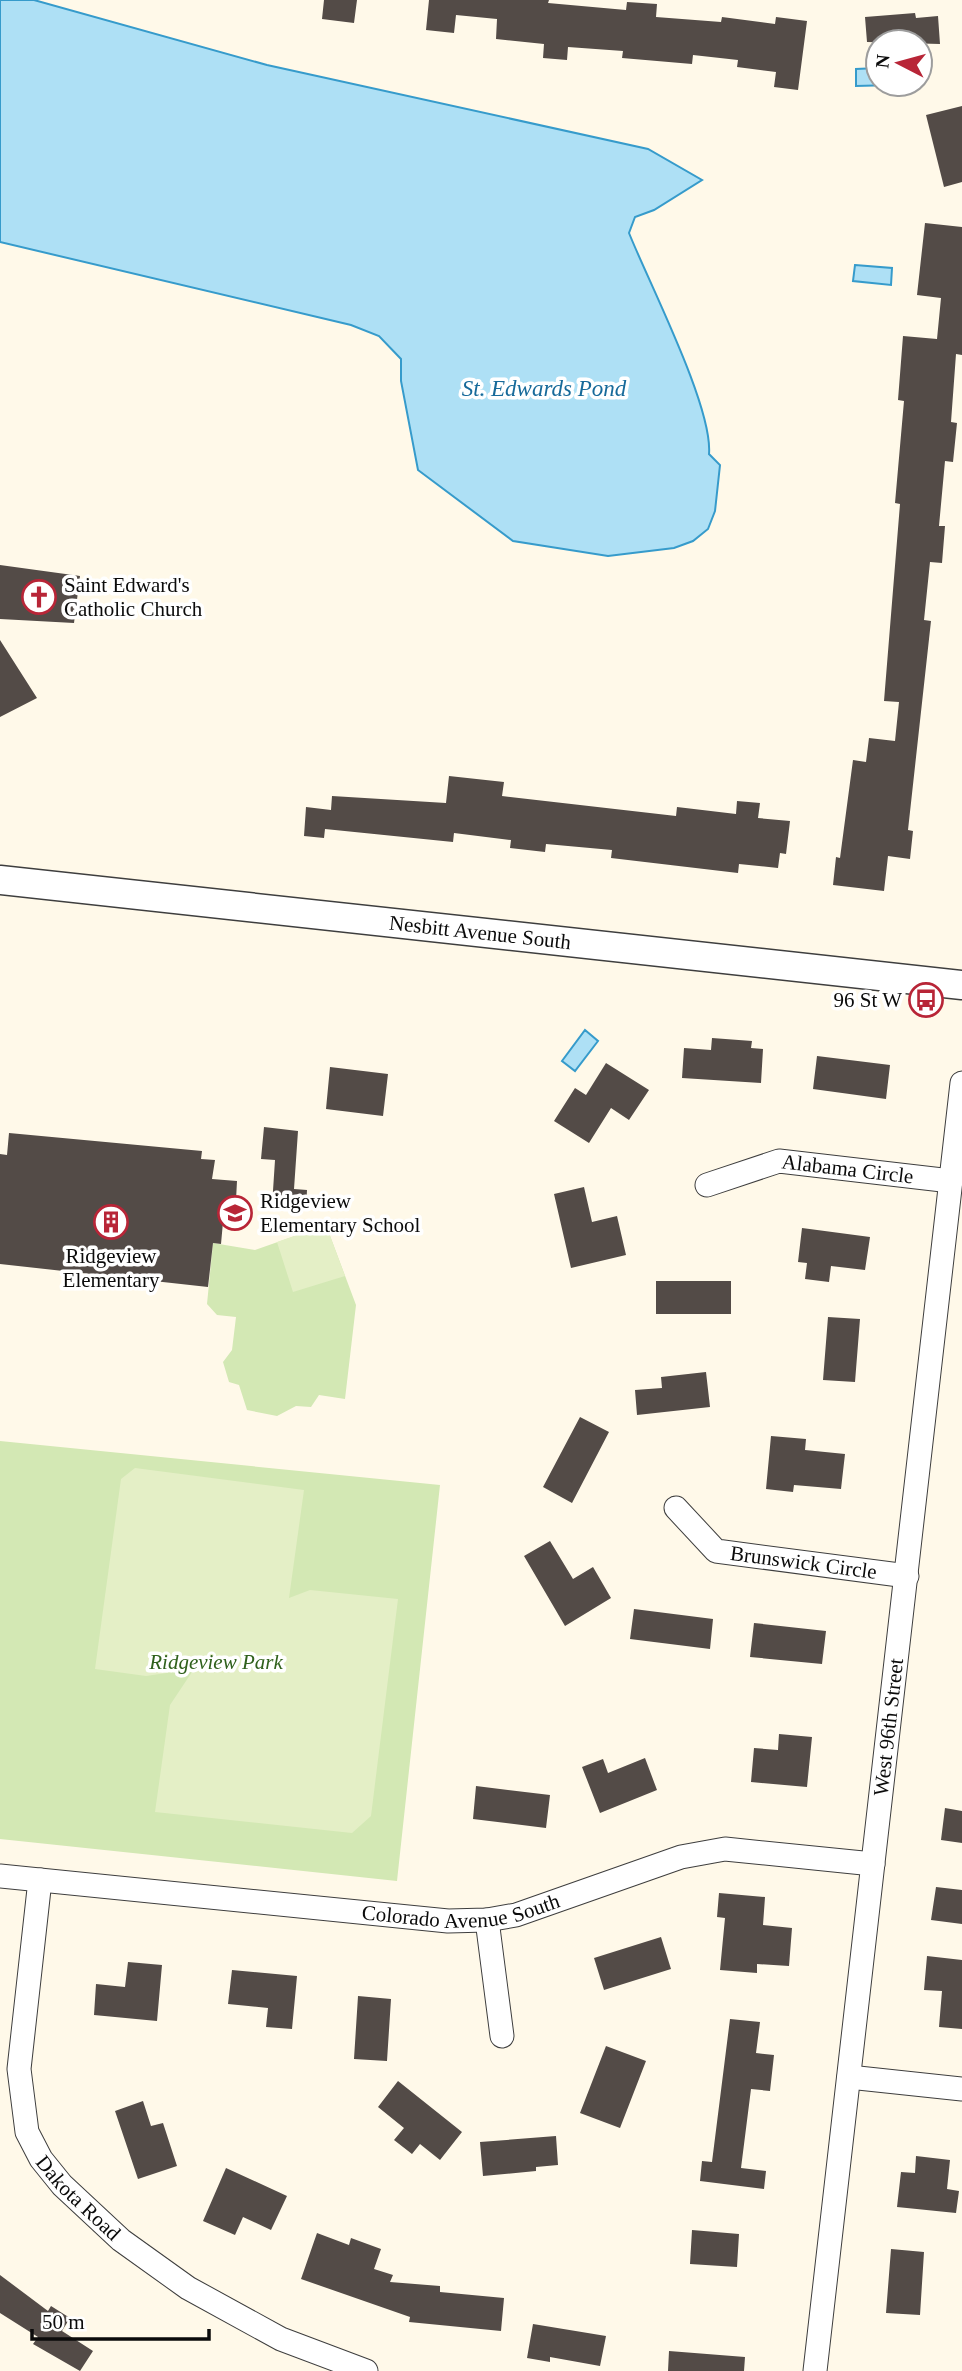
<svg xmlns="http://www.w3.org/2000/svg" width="962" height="2371" viewBox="0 0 962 2371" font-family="'Times New Roman',serif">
<rect width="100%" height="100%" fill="#fff9e9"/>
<path fill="#d3e8b4" d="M 326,1225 L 356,1305 L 345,1399 L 319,1395 L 311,1407 L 296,1406 L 277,1416 L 247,1410 L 239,1385 L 229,1382 L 223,1362 L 232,1350 L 236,1317 L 217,1315 L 207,1304 L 213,1243 L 255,1250 Z
M 0,1441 L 440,1485 L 397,1881 L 0,1839 Z"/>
<path fill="#e4efc6" d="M 326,1225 L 345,1276 L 293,1292 L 277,1242 Z
M 135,1468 L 304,1490 L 289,1598 L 310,1590 L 398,1599 L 371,1816 L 352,1833 L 155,1812 L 170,1705 L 194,1669 L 146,1676 L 95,1669 L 121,1479 Z"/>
<path fill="#aee0f5" stroke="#369bcb" stroke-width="2" d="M 0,0 L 34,0 L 267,65 L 648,149 L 702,180 L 654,210 L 635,217 L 629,233 C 649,283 713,407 709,454 L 720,465 L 715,511 L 708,529 L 693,541 L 674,548 L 608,556 L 513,541 L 418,470 L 401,381 L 401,359 L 379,336 L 351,325 L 0,242 Z
M 878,68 L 878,84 L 894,85 L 856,86 L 856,69 Z
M 855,265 L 892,268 L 891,285 L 853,281 Z
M 585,1030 L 598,1041 L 575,1071 L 562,1061 Z"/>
<path fill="#534b47" d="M 324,0 L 357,0 L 354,23 L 322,19 Z
M 429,0 L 549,0 L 548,3 L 626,10 L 627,2 L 657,4 L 656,17 L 721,22 L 722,17 L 775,24 L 776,17 L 807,21 L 798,90 L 774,87 L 776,72 L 737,67 L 738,60 L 693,55 L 692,64 L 622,58 L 623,51 L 568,47 L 567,60 L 543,58 L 544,44 L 496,39 L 497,19 L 456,15 L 454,33 L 426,30 Z
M 915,13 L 916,18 L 938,16 L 940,44 L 867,42 L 865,17 Z
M 962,106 L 962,182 L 944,187 L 926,115 Z
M 925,223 L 962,227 L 962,355 L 956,354 L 951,422 L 957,423 L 953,462 L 945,461 L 939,526 L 945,526 L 942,563 L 930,562 L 924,620 L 931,621 L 908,830 L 913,831 L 910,859 L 888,856 L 884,891 L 833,885 L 836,857 L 840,858 L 853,760 L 866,762 L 869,738 L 895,741 L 899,702 L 884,701 L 900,504 L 895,503 L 904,401 L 898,400 L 903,336 L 937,339 L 941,298 L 917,295 Z
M 0,565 L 80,576 L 74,623 L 0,619 Z
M 0,640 L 37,698 L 0,717 Z
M 449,776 L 504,782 L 502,796 L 676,816 L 677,807 L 736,814 L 737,801 L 760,803 L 758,818 L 790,821 L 786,854 L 780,853 L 778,868 L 739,864 L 738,873 L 611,858 L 612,850 L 546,844 L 545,852 L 510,848 L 511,840 L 454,833 L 453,842 L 325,829 L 324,838 L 304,836 L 306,807 L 331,810 L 332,796 L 446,803 Z
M 712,1038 L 752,1041 L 751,1048 L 763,1049 L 761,1083 L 682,1078 L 684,1048 L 711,1050 Z
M 817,1056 L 890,1065 L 886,1099 L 813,1089 Z
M 606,1063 L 649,1090 L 629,1120 L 611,1108 L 589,1143 L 554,1121 L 575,1088 L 586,1095 Z
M 330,1067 L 388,1074 L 383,1116 L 326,1109 Z
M 264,1127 L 298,1131 L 294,1189 L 307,1190 L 306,1209 L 272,1206 L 275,1160 L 261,1159 Z
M 9,1133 L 202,1151 L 201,1159 L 215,1160 L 212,1179 L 237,1181 L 236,1200 L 225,1200 L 221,1244 L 213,1243 L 208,1287 L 0,1264 L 0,1154 L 7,1155 Z
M 584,1187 L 592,1222 L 617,1216 L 626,1255 L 571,1268 L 554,1194 Z
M 802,1228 L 870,1237 L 865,1270 L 831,1266 L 829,1282 L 805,1279 L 807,1263 L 798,1262 Z
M 656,1281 L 731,1281 L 731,1314 L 656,1314 Z
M 828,1317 L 860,1319 L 855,1382 L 823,1380 Z
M 706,1372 L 710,1407 L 637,1415 L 635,1390 L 662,1388 L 661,1377 Z
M 580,1417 L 609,1432 L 572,1503 L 543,1487 Z
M 771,1436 L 806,1439 L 805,1450 L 845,1454 L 841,1489 L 794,1485 L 793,1492 L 766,1489 Z
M 550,1541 L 573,1579 L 593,1567 L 611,1598 L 565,1626 L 524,1556 Z
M 634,1609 L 713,1619 L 710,1649 L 630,1639 Z
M 754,1623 L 826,1631 L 822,1664 L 750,1657 Z
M 779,1734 L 812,1737 L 807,1787 L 751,1782 L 754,1748 L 778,1750 Z
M 645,1758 L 657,1790 L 600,1813 L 582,1767 L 603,1759 L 608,1773 Z
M 476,1786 L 550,1795 L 546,1828 L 473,1819 Z
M 945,1808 L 962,1811 L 962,1843 L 941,1840 Z
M 936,1887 L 962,1890 L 962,1924 L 931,1920 Z
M 719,1893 L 765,1897 L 763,1925 L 792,1928 L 789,1966 L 757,1964 L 757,1973 L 720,1970 L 725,1918 L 717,1917 Z
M 661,1937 L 671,1969 L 604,1990 L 594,1958 Z
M 927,1956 L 962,1960 L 962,2029 L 939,2027 L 942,1991 L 924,1990 Z
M 128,1962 L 162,1965 L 157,2021 L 94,2015 L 96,1984 L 125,1987 Z
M 232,1970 L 297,1976 L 292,2029 L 266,2027 L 268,2008 L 228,2004 Z
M 358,1996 L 391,1999 L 387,2061 L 354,2059 Z
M 730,2019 L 760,2022 L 756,2053 L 774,2055 L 770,2091 L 751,2089 L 741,2168 L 766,2171 L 764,2189 L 700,2181 L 702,2161 L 712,2162 Z
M 606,2046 L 646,2061 L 620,2128 L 580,2113 Z
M 398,2081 L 462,2132 L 440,2160 L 420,2144 L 412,2154 L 394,2140 L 404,2128 L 378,2107 Z
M 143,2101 L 151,2126 L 163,2123 L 177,2166 L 138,2179 L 115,2111 Z
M 556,2136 L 558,2165 L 536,2167 L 536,2171 L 483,2176 L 480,2142 Z
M 916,2156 L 950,2160 L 947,2189 L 959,2191 L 956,2213 L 897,2207 L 901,2172 L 915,2173 Z
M 226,2168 L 287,2196 L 271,2230 L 243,2217 L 235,2235 L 203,2221 Z
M 692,2230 L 739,2234 L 737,2267 L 690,2264 Z
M 317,2233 L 349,2245 L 351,2238 L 381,2249 L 374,2269 L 393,2275 L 390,2282 L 440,2286 L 440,2292 L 504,2298 L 501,2331 L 409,2322 L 410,2317 L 301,2279 Z
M 891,2249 L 924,2252 L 920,2315 L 886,2313 Z
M 0,2275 L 48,2311 L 51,2306 L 70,2318 L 62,2331 L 93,2351 L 80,2371 L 33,2344 L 38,2337 L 0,2313 Z
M 533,2324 L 606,2336 L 600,2366 L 550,2357 L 550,2362 L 527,2358 Z
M 669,2351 L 745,2357 L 744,2371 L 668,2371 Z"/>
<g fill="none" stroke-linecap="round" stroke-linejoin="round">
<g stroke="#3e3e3e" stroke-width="25">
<g id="minor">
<path id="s1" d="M 707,1185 L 779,1161 L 951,1181"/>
<path id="s2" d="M 676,1508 L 716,1551 L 907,1576"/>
<path id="s3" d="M 0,1876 L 448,1921 L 487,1920 L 516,1915 L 681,1857 L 725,1849 L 873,1864"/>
<path id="s4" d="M 40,1880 L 19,2069 L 27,2132 L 41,2159 L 62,2185 L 121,2240 L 188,2288 L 281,2339 L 366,2371"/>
<path d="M 487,1920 L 502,2036"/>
<path d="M 849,2077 L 962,2089"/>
<path id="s5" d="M 815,2371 L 962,1083"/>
</g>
</g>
<g stroke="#3e3e3e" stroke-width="31">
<g id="tertiary">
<path id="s6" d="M 0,880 L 962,985"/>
</g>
</g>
<use href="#minor" stroke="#fff" stroke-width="23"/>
<use href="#tertiary" stroke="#fff" stroke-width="28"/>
</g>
<defs>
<g id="church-ring" transform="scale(1.75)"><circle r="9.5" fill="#fff" stroke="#b82537" stroke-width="1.5"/><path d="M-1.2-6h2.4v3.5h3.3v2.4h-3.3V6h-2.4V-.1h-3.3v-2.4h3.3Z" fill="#b82537"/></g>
<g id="bus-ring" transform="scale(1.75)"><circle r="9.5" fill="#fff" stroke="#b82537" stroke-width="1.5"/><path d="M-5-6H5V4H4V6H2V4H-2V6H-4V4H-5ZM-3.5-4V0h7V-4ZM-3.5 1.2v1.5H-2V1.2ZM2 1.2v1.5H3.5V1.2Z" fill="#b82537"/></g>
<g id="school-ring" transform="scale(1.75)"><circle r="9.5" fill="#fff" stroke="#b82537" stroke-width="1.5"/><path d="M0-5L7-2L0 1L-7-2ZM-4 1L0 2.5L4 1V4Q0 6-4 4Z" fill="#b82537"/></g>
<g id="building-ring" transform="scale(1.75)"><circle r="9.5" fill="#fff" stroke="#b82537" stroke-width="1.5"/><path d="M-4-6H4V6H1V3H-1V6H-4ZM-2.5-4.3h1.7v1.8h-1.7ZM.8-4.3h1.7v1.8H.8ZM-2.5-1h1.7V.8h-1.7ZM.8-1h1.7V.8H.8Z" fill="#b82537"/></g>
</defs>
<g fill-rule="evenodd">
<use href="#church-ring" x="39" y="597"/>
<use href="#bus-ring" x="926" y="1000"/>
<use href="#school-ring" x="235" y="1213"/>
<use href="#building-ring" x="111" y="1222"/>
</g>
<g text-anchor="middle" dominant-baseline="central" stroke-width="7" stroke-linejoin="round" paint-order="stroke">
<g font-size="21" fill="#0b0b0b" stroke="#fff" text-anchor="start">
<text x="64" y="585">Saint Edward's<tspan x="64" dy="24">Catholic Church</tspan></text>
<text x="902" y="1000" text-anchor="end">96 St W</text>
<text x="260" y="1201">Ridgeview<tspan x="260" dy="24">Elementary School</tspan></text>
<text x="111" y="1256" text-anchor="middle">Ridgeview<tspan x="111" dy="24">Elementary</tspan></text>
</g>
<g font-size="21" fill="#0b0b0b" stroke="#fff">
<text stroke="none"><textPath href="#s6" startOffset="483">Nesbitt Avenue South</textPath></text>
<text stroke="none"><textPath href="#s1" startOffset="145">Alabama Circle</textPath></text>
<text stroke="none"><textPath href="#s2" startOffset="147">Brunswick Circle</textPath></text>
<text stroke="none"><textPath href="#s5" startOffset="648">West 96th Street</textPath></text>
<text stroke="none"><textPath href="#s3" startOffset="464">Colorado Avenue South</textPath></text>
<text stroke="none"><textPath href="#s4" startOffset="338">Dakota Road</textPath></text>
</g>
<g font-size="21" font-style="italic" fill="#30611d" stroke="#fff">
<text x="216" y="1662">Ridgeview Park</text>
</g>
<g font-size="23" font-style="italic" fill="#176a9a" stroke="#fff">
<text x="544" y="388">St. Edwards Pond</text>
</g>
</g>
<g transform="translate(899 63) rotate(276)"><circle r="33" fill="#ffffff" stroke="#9d9d9d" stroke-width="2"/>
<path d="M0-5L12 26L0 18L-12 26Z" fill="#b82537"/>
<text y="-10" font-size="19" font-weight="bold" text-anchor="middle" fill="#0b0b0b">N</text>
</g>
<path d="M32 2329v10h177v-10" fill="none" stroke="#0b0b0b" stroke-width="3.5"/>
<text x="42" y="2329" font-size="21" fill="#0b0b0b" stroke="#ffffff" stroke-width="5" paint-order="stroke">50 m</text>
</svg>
